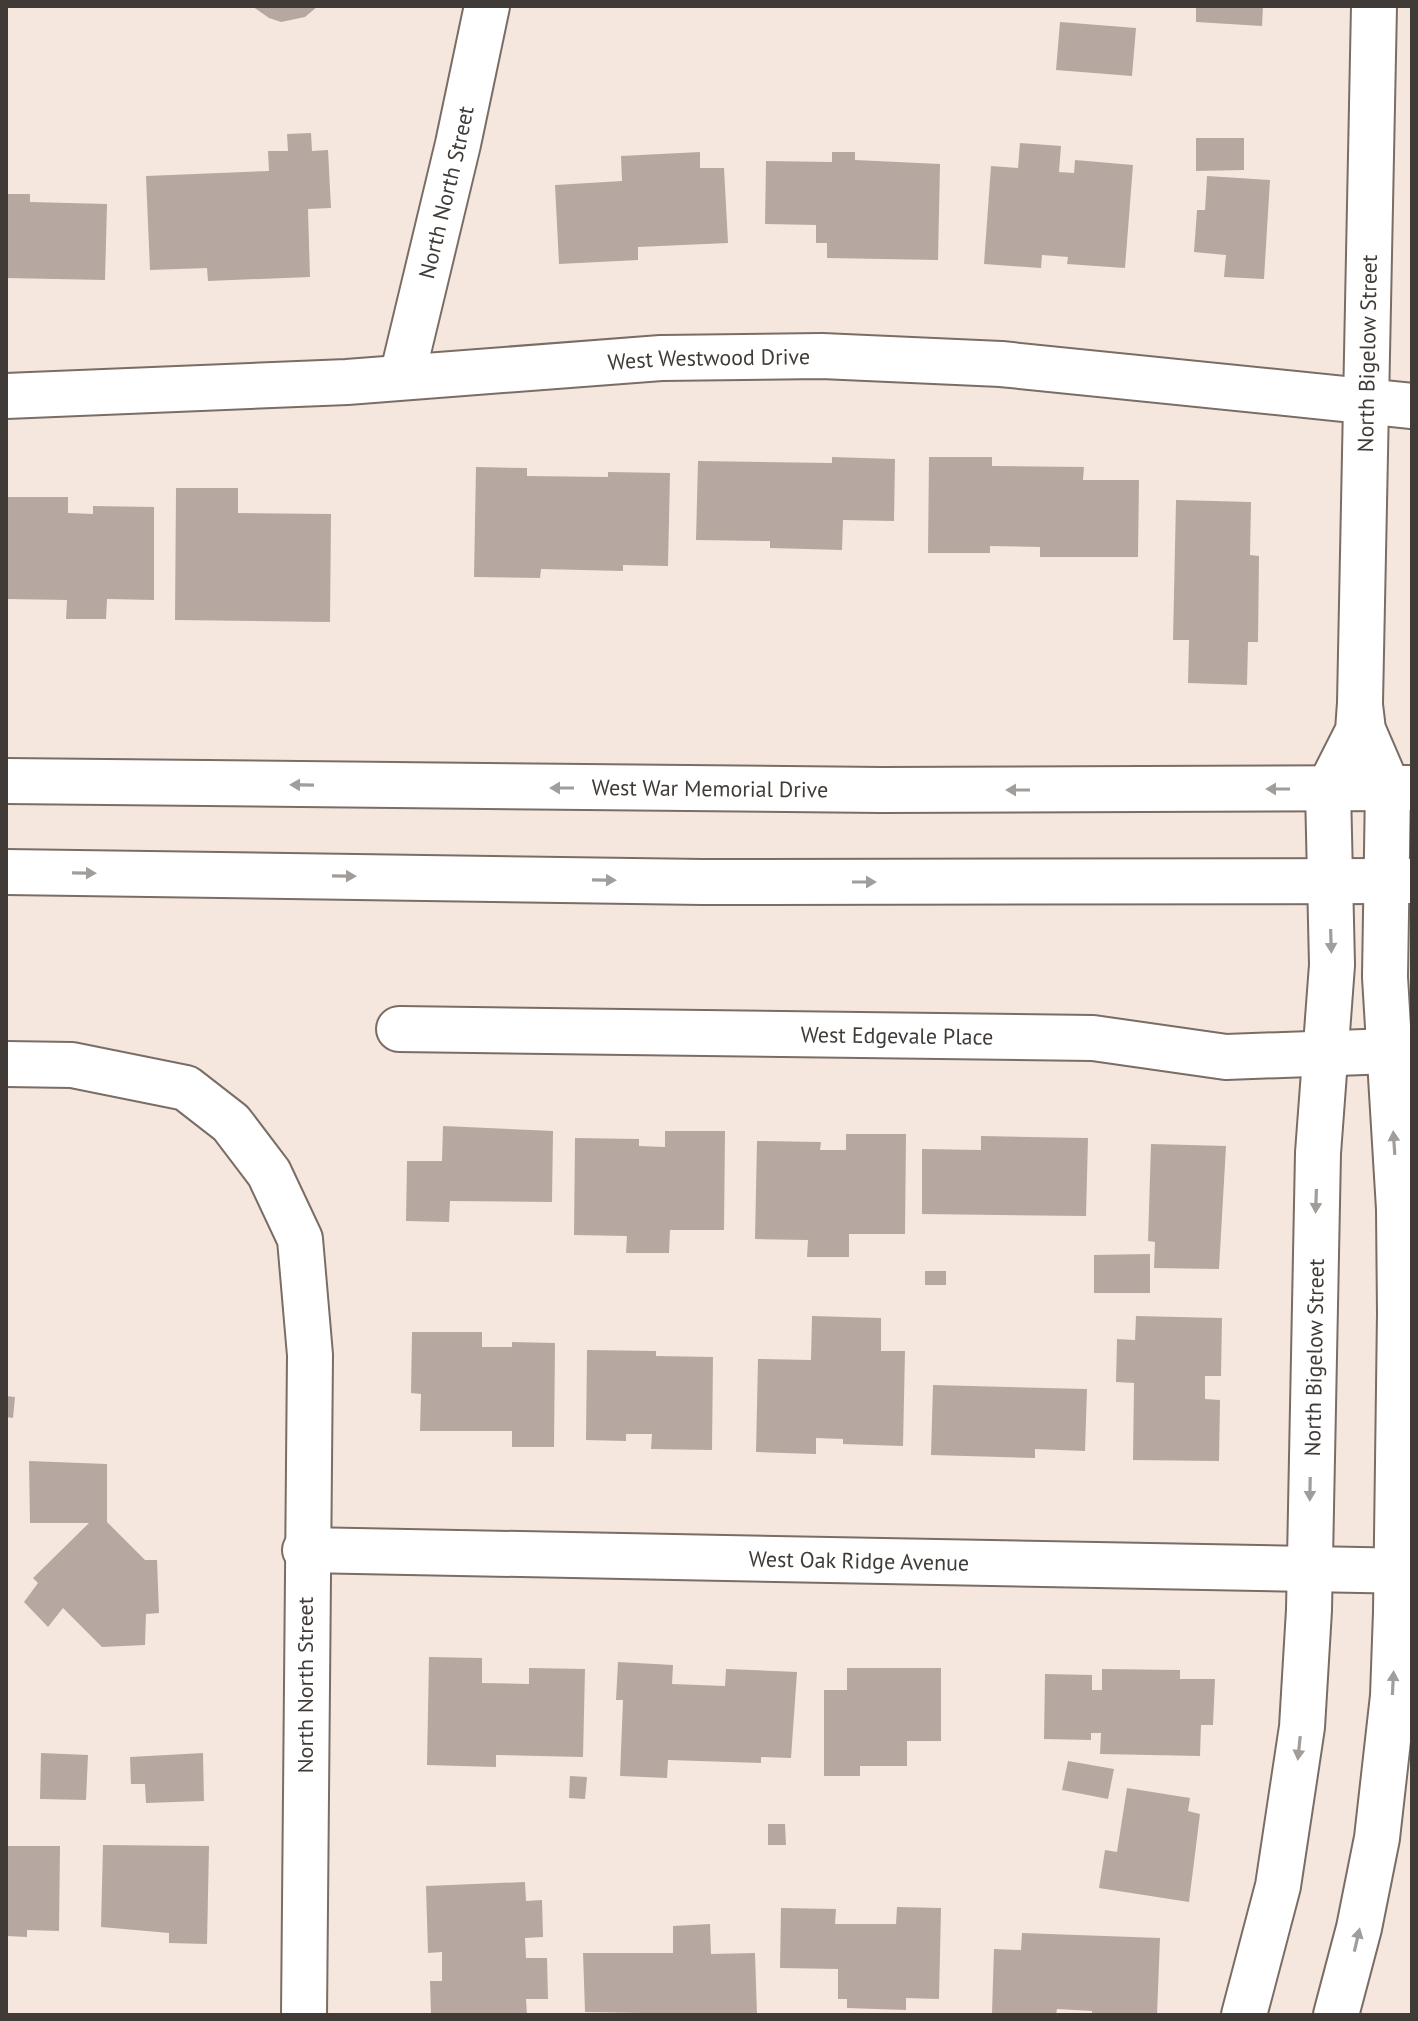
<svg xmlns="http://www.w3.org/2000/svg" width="1418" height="2021" viewBox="0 0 1418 2021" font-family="'PT Sans',sans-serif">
<rect width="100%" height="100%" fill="#f6e7de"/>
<path fill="#b6a8a0" d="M 252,6 L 318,6 L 305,17 L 281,22 L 269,18 Z
M 1196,6 L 1263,6 L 1262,26 L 1196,22 Z
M 1060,22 L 1136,28 L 1132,76 L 1056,70 Z
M 311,133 L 312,151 L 328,150 L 331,208 L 308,209 L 310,277 L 208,281 L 207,268 L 150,270 L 146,176 L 269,171 L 268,151 L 288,151 L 287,134 Z
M 1196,138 L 1244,138 L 1244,170 L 1196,171 Z
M 1020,143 L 1061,146 L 1059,172 L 1074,173 L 1075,160 L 1133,165 L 1125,268 L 1067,264 L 1068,257 L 1042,255 L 1041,268 L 984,264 L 991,166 L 1018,168 Z
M 700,152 L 700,168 L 724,168 L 728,243 L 638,247 L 638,260 L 559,264 L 555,185 L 622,181 L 621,156 Z
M 832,152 L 855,152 L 855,160 L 940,164 L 938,260 L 827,258 L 827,243 L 816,243 L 816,225 L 765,224 L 766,161 L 832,162 Z
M 1207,176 L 1270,180 L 1264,279 L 1224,277 L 1226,255 L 1194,252 L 1197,210 L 1205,210 Z
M 6,194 L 30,194 L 30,202 L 107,204 L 105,280 L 6,278 Z
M 832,457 L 895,459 L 894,521 L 843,520 L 842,550 L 770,548 L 770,541 L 696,540 L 698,461 L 832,463 Z
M 929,457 L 992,457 L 992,466 L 1084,467 L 1083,480 L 1139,480 L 1138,557 L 1040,557 L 1040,547 L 990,546 L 990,553 L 928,553 Z
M 476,467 L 527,468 L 527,476 L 608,477 L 608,472 L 670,473 L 668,566 L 623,565 L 623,571 L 541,569 L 540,578 L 474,577 Z
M 176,488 L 238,488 L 238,513 L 331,514 L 330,622 L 175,620 Z
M 7,497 L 68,497 L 68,513 L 93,514 L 93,506 L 154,507 L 154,600 L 107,599 L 106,619 L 66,619 L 67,600 L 6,599 Z
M 1176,500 L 1251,502 L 1250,555 L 1259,556 L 1258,642 L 1248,642 L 1247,685 L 1188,683 L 1189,640 L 1173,640 Z
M 443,1126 L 553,1131 L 552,1202 L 450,1201 L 449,1222 L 406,1221 L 407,1161 L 442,1161 Z
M 665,1131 L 725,1131 L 724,1230 L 670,1230 L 669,1253 L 626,1253 L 627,1236 L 574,1235 L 575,1138 L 639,1139 L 639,1146 L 665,1147 Z
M 846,1134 L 906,1134 L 905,1234 L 849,1234 L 849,1257 L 807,1257 L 808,1240 L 755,1239 L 757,1141 L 821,1142 L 820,1150 L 846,1150 Z
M 981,1136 L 1088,1138 L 1086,1216 L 922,1214 L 922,1149 L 981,1150 Z
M 1151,1144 L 1226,1146 L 1219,1269 L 1154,1268 L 1155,1242 L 1148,1241 Z
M 1150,1254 L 1150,1293 L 1094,1293 L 1094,1255 Z
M 925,1271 L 946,1271 L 946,1285 L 925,1285 Z
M 812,1316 L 881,1318 L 881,1351 L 905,1351 L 903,1446 L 843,1444 L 843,1439 L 816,1438 L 816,1454 L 756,1452 L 758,1359 L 811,1360 Z
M 1136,1316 L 1222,1318 L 1221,1376 L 1205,1376 L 1205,1399 L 1220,1400 L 1219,1461 L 1133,1460 L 1134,1383 L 1116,1382 L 1117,1339 L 1135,1340 Z
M 412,1332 L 482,1332 L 482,1347 L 512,1347 L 512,1342 L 555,1343 L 554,1447 L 512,1447 L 512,1431 L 420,1431 L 421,1394 L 411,1393 Z
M 587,1350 L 656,1351 L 656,1356 L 713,1357 L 712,1450 L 651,1449 L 652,1434 L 626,1434 L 626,1441 L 586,1440 Z
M 933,1385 L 1087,1389 L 1085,1451 L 1035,1449 L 1035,1458 L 931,1455 Z
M 6,1396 L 15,1397 L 13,1418 L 6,1417 Z
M 29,1461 L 107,1464 L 107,1522 L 145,1560 L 157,1560 L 159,1613 L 146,1614 L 145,1645 L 102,1647 L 63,1608 L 48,1627 L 24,1602 L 38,1583 L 33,1578 L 89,1523 L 30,1523 Z
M 429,1657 L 482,1658 L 482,1683 L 529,1684 L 529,1668 L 585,1669 L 583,1757 L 496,1755 L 496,1767 L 427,1765 Z
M 618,1662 L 673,1665 L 672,1684 L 725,1686 L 726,1669 L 797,1672 L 791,1758 L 761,1757 L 761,1763 L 668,1760 L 667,1778 L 620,1776 L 623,1700 L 616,1700 Z
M 847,1668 L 941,1668 L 941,1741 L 907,1741 L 907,1766 L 860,1766 L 860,1776 L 824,1776 L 824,1690 L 847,1690 Z
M 1102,1669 L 1180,1670 L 1180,1679 L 1215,1679 L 1213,1725 L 1201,1725 L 1200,1756 L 1100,1754 L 1101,1733 L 1091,1733 L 1091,1740 L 1044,1739 L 1045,1674 L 1092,1675 L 1092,1690 L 1102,1690 Z
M 41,1753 L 88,1755 L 86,1800 L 40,1799 Z
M 203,1753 L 204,1801 L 146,1803 L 145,1784 L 131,1784 L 130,1757 Z
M 1068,1761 L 1114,1769 L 1108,1799 L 1062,1790 Z
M 570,1776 L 587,1777 L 585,1799 L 569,1798 Z
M 1127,1788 L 1190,1798 L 1188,1811 L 1200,1814 L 1189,1902 L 1099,1888 L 1105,1850 L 1117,1852 Z
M 768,1824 L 785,1824 L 786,1845 L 768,1845 Z
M 103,1845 L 209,1846 L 207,1944 L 169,1943 L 169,1933 L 101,1927 Z
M 6,1846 L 60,1846 L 59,1931 L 27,1930 L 27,1937 L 6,1936 Z
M 525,1882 L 526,1901 L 542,1900 L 543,1937 L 525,1938 L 526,1958 L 547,1958 L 548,1999 L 526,1999 L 527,2015 L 431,2015 L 430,1981 L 442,1981 L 442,1952 L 428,1953 L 426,1886 Z
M 897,1907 L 941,1908 L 939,1999 L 906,1998 L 906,2010 L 847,2008 L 847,1999 L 838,1999 L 838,1969 L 780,1968 L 781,1908 L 836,1909 L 835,1924 L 896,1924 Z
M 710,1924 L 711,1954 L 755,1953 L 757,2015 L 585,2012 L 583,1953 L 673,1953 L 673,1926 Z
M 1022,1933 L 1160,1938 L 1157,2015 L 1092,2015 L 1092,2011 L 1057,2009 L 1056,2015 L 992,2013 L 994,1949 L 1021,1950 Z"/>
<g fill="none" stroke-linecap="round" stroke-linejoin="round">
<g stroke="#796d65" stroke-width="48">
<g id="minor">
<path id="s1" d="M 402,377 L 458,144 L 487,6"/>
<path id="s2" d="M 6,396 L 347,382 L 661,358 L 822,356 L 1001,364 L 1412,406"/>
<path id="s3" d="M 399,1029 L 1093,1038 L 1226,1057 L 1391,1051 L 1412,1047"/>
<path d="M 6,1064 L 72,1065 L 186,1088 L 231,1123 L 269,1173 L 300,1239 L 310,1355 L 304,2015"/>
<path id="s4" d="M 305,1550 L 1412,1571"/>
<path id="s5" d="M 1244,2015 L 1278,1886 L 1302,1727 L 1309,1610 L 1318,1153 L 1332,965 L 1328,790 L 1358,731 L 1360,703 L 1374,6"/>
<path d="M 1336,2015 L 1359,1928 L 1377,1838 L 1393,1696 L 1396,1612 L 1400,1313 L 1399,1209 L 1385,977 L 1388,788 L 1363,730 L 1360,705"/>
</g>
</g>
<g stroke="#796d65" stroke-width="48">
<g id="highway">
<path id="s6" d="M 6,781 L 882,790 L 1412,788"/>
<path d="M 6,872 L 703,882 L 1412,881"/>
</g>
</g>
<use href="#minor" stroke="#fff" stroke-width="44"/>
<use href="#highway" stroke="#fff" stroke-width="44"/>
</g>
<defs><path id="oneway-solid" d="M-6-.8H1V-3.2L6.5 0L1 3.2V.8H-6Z" transform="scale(2)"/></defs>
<g fill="#a09d9b">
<use href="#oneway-solid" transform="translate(302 785) rotate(-179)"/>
<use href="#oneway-solid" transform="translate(562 788) rotate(-180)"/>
<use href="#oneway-solid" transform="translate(1278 789) rotate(180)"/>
<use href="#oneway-solid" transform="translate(1018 790) rotate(180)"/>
<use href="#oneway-solid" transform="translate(84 873) rotate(1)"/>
<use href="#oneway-solid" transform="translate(344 876) rotate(1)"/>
<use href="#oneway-solid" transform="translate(604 880) rotate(1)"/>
<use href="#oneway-solid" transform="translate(864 882)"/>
<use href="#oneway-solid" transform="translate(1331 941) rotate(88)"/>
<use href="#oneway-solid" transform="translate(1394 1143) rotate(-94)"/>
<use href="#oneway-solid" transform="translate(1316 1201) rotate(92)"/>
<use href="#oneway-solid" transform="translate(1310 1489) rotate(91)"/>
<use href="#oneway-solid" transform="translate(1393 1683) rotate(-87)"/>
<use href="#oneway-solid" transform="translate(1299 1748) rotate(96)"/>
<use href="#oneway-solid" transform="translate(1357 1940) rotate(-77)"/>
</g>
<g text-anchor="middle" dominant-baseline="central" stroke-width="6" stroke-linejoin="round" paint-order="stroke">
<g font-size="22" fill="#413b37" stroke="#fff">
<text stroke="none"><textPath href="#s1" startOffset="190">North North Street</textPath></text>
<text stroke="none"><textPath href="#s5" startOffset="1676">North Bigelow Street</textPath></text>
<text stroke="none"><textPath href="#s2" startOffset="704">West Westwood Drive</textPath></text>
<text stroke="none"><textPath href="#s6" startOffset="704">West War Memorial Drive</textPath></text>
<text stroke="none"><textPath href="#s3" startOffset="498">West Edgevale Place</textPath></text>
<text stroke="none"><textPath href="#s5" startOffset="664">North Bigelow Street</textPath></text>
<text stroke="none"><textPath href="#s4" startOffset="554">West Oak Ridge Avenue</textPath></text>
<text transform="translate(305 1685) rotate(-90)">North North Street</text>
</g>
</g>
<rect width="1418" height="2021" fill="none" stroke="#413b37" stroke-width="16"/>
</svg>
